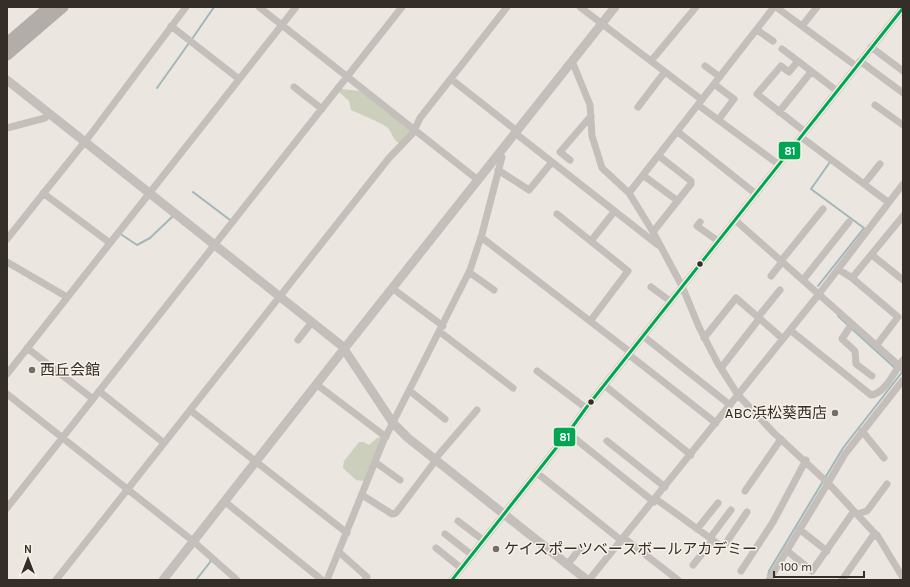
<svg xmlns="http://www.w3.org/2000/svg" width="910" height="587" viewBox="0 0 910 587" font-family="Karla,'Noto Sans JP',sans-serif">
<rect width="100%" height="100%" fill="#ebe6e0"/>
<path fill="#cbcfbc" d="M 341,89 L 360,91 L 410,129 L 410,132 L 399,143 C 392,139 393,134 388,128 C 384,124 358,113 351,110 L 349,101 L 339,92 Z
M 380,437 L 382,438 L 364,481 L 356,480 L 343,468 L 344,461 L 359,442 L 364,442 L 369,445 L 377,438 Z"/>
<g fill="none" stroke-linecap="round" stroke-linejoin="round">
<path stroke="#9fb8ba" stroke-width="2" d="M 192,39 L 214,7
M 157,88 L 189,43
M 193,192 L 230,220
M 122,235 L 137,245 L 150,238 L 173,216
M 818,286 L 864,228 L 811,189 L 830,162
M 838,316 L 848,325
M 851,328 L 895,368
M 768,577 L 769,571 L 843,448 L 903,371
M 196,580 L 211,561 L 210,560"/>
<path stroke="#c4bfba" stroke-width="7" d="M 259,7 L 478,180
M 580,7 L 702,100
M 776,7 L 856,66
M 171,26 L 239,79
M 802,26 L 817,7
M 757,30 L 773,41
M 871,47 L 903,71
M 782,49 L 798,61
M 572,61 L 590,105 L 592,136 L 602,168 L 629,193 L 653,232 L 682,286 L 699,327 L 717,362 L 738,395 L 774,433 L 828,483 L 769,580
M 651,61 L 696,7
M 860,61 L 903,93
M 705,66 L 720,77
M 451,79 L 517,131
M 714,84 L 734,99 L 719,119
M 294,87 L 322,109
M 698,105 L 778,164
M 875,105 L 903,125
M 638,107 L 664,73
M 779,112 L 811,72
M 7,128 L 45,118 L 49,114
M 804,131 L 757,94 L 781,66 L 789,72 L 798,61 L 837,91
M 678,132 L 756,194
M 515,133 L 658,245
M 801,137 L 888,202
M 570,160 L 560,152 L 591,116
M 498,170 L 529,190 L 552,162
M 644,176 L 678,201
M 864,184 L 880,164
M 43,193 L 110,243
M 629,193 L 774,7
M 557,214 L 628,271 L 591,320
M 735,220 L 903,369
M 700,222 L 697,226 L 718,241
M 653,232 L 691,184 L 691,181 L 659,156
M 481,237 L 630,352
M 7,239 L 91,134 L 186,7
M 591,241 L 614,212
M 872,255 L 903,280
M 781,261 L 823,209
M 7,262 L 67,297
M 838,269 L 852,278
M 469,272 L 494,290
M 771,276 L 782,262
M 803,280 L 849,222
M 651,287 L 670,301
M 392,288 L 443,326
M 758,317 L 780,290
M 851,325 L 842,339 L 855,351 L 856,364 L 872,376
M 790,330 L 871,395 C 886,393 895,370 903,360
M 440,332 L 513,388
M 643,336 L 730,405
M 704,338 L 736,298 L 783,339
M 298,340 L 312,322
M 876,346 L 898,317 L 852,278 L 903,216
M 27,348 L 93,399
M 628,354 L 716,423
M 721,368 L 759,319
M 537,371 L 586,408
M 7,374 L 296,7
M 903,380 L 845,454 L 828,483 L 879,538 L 903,578
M 316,384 L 386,437
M 604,385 L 691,455
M 99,391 L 164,443
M 410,391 L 445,419
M 7,394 L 193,541 L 237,580
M 190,410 L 347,533
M 862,431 L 884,458
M 568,433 L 654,502
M 607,441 L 665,487
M 435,459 L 477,410
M 375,462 L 400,480
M 537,473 L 622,541
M 745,491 L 781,439
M 362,495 L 392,514 L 396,513 L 436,460
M 656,499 L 721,546 L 724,546 L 747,512
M 224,501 L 322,580
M 7,508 L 402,7
M 857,514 L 867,511 L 887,484
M 458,521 L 483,540
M 697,529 L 718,503
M 799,529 L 827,551
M 445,534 L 472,555
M 624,538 L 678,580
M 710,538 L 731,510
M 436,548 L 461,568
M 786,550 L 812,571 L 854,511
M 339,552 L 367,577 L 365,580
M 567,565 L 582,546
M 693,565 L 713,540
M 741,571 L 773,522 L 806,460
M 56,580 L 389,158 L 413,133 L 420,118 L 507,7
M 327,580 L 383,442 L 470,270 L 482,234 L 502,157 L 498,154
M 452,580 L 568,433 L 586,408 L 903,8
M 589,580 L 819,294 L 903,184
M 842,580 L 872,537 L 877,535"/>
<path stroke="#c4bfba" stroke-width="9" d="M 7,80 L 342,346 L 393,423 L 408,438 L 587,580
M 163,580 L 344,349 L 615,7"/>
<path stroke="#b2ada9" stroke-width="11" d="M 7,43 L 49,7
M 7,55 L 63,7"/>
<g stroke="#f7f1e8" stroke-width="6">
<path id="bus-1" d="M 452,580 L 568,433 L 586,408 L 903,8"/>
</g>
<use href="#bus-1" stroke="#00a651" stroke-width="3"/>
</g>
<g fill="#342d28" stroke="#f7f1e8" stroke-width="1.5">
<circle cx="700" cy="264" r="3.5"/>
<circle cx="591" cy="402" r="3.5"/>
</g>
<g fill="#746e68" stroke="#f7f1e8" stroke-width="1.5">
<circle cx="32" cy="370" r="4"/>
<circle cx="835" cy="413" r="4"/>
<circle cx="496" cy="549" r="4"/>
</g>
<g text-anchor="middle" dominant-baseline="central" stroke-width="3" stroke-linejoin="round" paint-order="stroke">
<g font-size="15" fill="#342d28" stroke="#f7f1e8" text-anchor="start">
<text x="40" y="370">西丘会館</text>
<text x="827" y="413" text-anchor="end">ABC浜松葵西店</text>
<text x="504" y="549">ケイスポーツベースボールアカデミー</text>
</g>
</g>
<g stroke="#f7f1e8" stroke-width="1.5">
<rect x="778" y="141" width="23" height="19" rx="4" fill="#00a651"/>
<rect x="553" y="427" width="23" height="20" rx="4" fill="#00a651"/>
</g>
<g font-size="11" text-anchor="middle" font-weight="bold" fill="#fff">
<text x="790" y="155">81</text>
<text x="565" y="441">81</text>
</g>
<rect width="910" height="587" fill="none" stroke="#342d28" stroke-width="16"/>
<g transform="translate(28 559)" stroke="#f7f1e8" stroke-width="3" paint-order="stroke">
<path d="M0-3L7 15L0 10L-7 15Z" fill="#342d28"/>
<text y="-6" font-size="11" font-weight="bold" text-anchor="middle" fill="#342d28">N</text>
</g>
<path d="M774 571v6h90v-6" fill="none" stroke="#342d28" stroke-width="2"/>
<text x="780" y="571" font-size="12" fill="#342d28" stroke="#f7f1e8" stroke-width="3" paint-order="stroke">100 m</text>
</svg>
